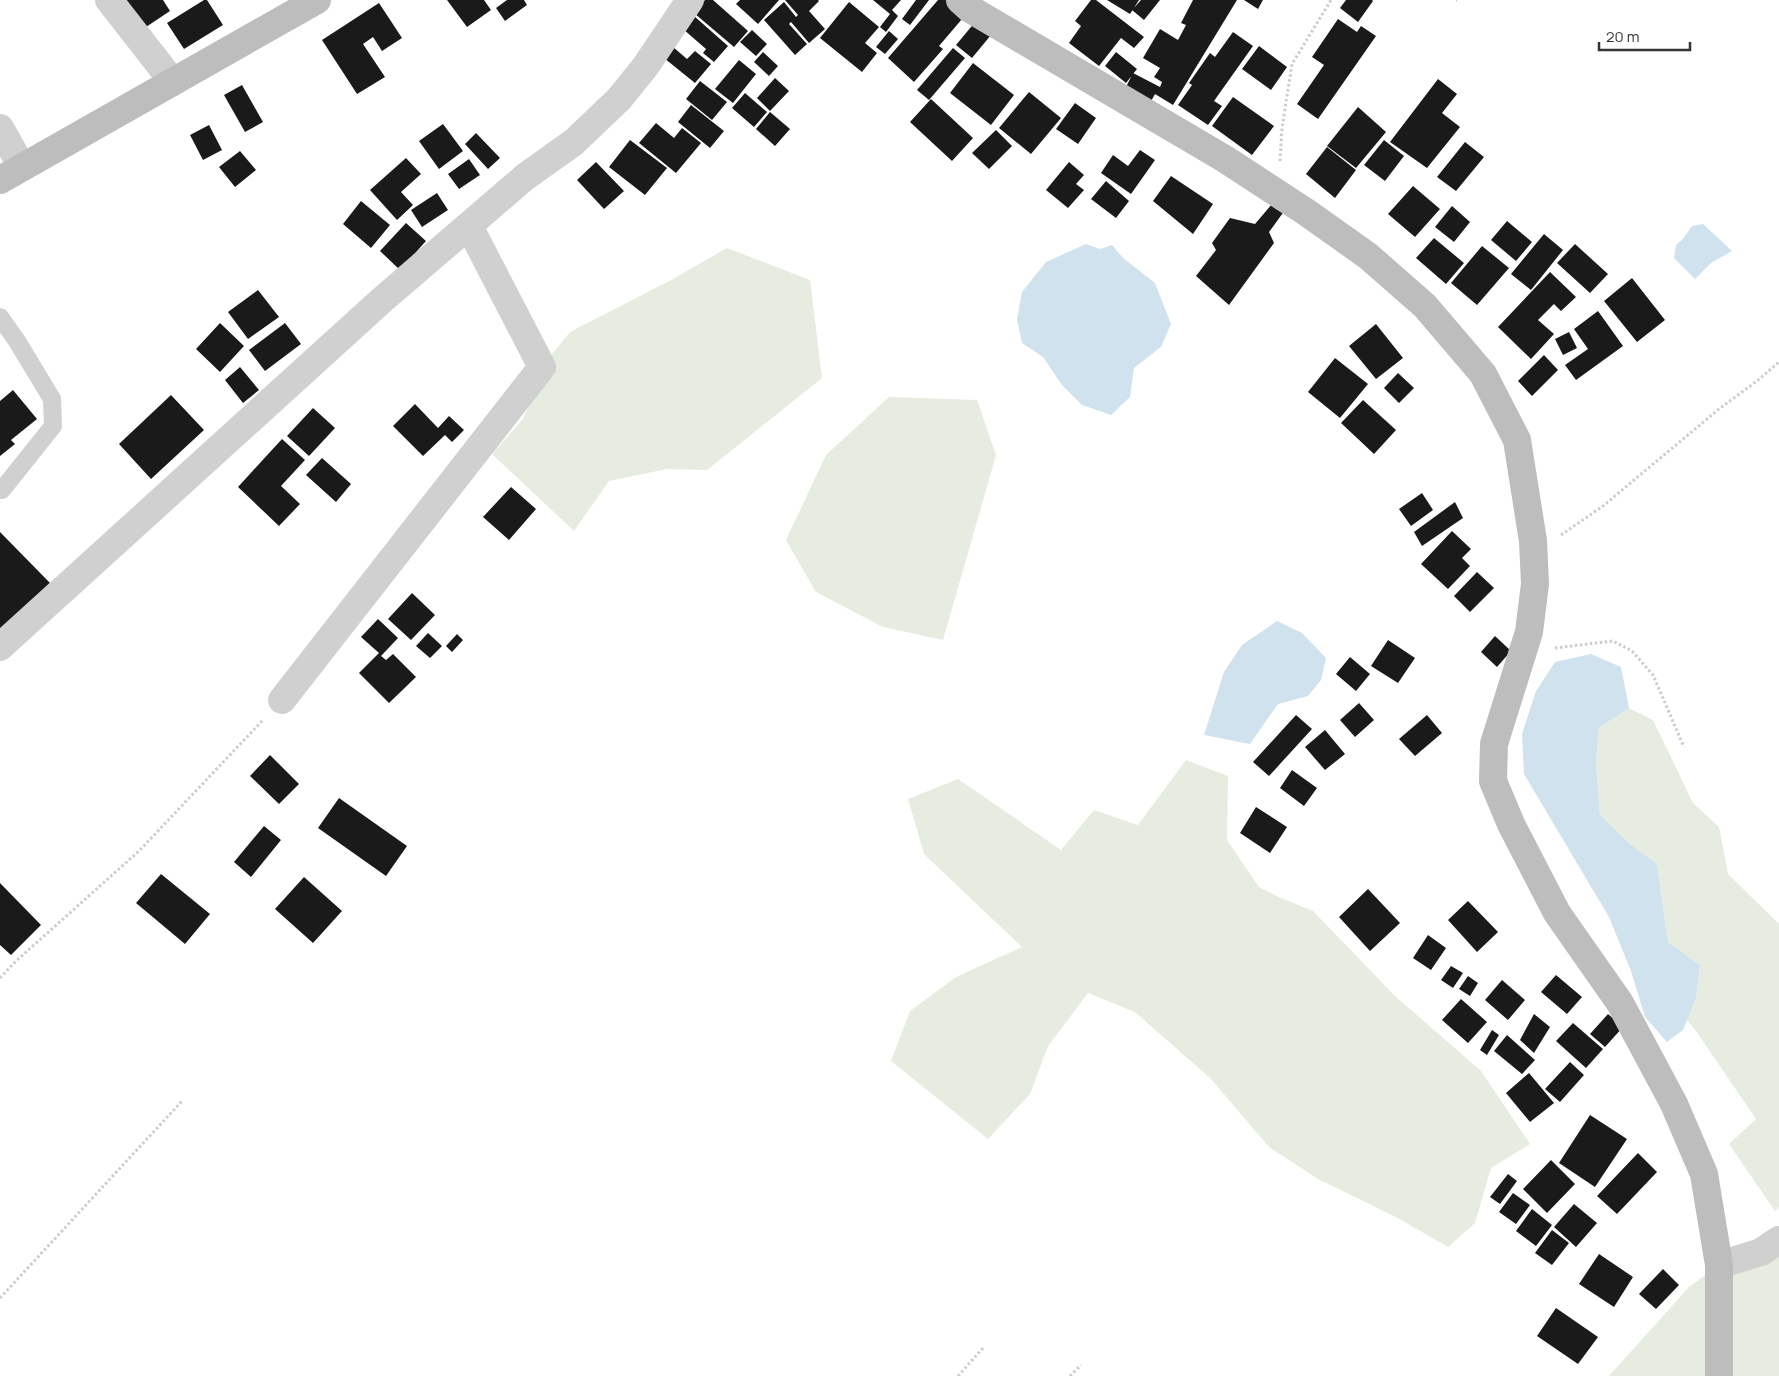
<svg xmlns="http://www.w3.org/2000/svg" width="1779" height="1376" viewBox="0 0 1779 1376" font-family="Manrope,sans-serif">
<rect width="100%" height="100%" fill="#fff"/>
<path fill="#e6ecdf" d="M 727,248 L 810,280 L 822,378 L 707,470 L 667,469 L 609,481 L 574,531 L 492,454 L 523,419 L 552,354 L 570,332 L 673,279 Z
M 889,397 L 977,400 L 996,455 L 943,640 L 883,627 L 816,592 L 786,540 L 826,455 Z
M 1629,708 L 1653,720 L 1693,803 L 1719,827 L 1728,874 L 1779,924 L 1779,1207 L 1775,1211 L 1729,1144 L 1756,1119 L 1696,1031 L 1687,1020 L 1696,998 L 1700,965 L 1668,942 L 1657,864 L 1630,844 L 1600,815 L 1596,762 L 1599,728 Z
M 1186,760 L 1228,776 L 1227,840 L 1259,887 L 1279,897 L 1313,911 L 1395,996 L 1481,1071 L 1530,1144 L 1491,1168 L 1475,1223 L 1448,1247 L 1396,1217 L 1318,1179 L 1269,1147 L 1211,1079 L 1135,1012 L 1088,993 L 1048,1046 L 1030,1094 L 988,1139 L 891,1061 L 910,1011 L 956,977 L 1022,947 L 924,854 L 908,799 L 958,779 L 1061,850 L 1094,810 L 1138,825 Z
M 1779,1235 L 1779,1376 L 1609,1376 L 1689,1287 L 1719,1265 Z"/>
<path fill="#cfe2ee" d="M 1703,224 L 1732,251 L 1711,263 L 1695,279 L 1674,258 L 1676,245 L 1683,239 L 1692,226 Z
M 1086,244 L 1100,249 L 1112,245 L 1123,258 L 1155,283 L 1171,324 L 1161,347 L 1134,368 L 1130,397 L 1111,415 L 1082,405 L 1062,385 L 1043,357 L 1022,343 L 1017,320 L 1022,292 L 1046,262 Z
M 1277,621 L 1302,633 L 1326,658 L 1321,680 L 1308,696 L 1278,704 L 1250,744 L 1204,735 L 1224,672 L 1242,645 Z
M 1591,654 L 1621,667 L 1629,708 L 1599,728 L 1596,762 L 1600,815 L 1630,844 L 1657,864 L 1668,942 L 1700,965 L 1696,998 L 1683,1030 L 1667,1042 L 1645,1017 L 1631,971 L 1609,917 L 1524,774 L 1522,734 L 1536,691 L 1555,662 Z"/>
<path fill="#1a1a1a" d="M 124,0 L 163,0 L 170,11 L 143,29 Z
M 204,0 L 207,0 L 223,25 L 184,49 L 167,23 Z
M 447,0 L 484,0 L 491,10 L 467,27 Z
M 507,0 L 524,0 L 527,5 L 505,21 L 496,8 Z
M 705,0 L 713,0 L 748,31 L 734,47 L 694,13 Z
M 740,0 L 779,0 L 758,24 L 736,4 Z
M 785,0 L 818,0 L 819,1 L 809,11 L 825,29 L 809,43 L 791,22 L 789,24 L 807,44 L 795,55 L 764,20 L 784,2 L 796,17 L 798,15 Z
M 873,0 L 901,0 L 892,10 L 898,16 L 886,32 L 880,27 L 890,14 Z
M 916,0 L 929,0 L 910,25 L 902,19 Z
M 938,0 L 955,0 L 968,12 L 939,46 L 943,49 L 914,82 L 888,58 Z
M 1091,0 L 1096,0 L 1144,37 L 1134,48 L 1121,38 L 1099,66 L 1069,43 L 1081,26 L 1075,21 Z
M 1107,0 L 1139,0 L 1130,14 Z
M 1141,0 L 1160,0 L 1144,20 L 1132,10 Z
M 1193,0 L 1237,0 L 1173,105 L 1155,94 L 1149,105 L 1124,91 L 1133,73 L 1160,87 L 1162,82 L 1154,77 L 1160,68 L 1143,58 L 1160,29 L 1178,40 L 1186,25 L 1181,23 Z
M 1244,0 L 1263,0 L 1258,9 Z
M 1346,0 L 1372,0 L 1373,1 L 1358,22 L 1340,8 Z
M 849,2 L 879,27 L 865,43 L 877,53 L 862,72 L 820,38 Z
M 379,3 L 402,38 L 382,51 L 373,37 L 363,44 L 385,77 L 357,94 L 322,40 Z
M 694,16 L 728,46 L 714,62 L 703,53 L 706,49 L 683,29 Z
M 1338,19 L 1357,32 L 1361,26 L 1376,36 L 1318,119 L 1297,104 L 1324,65 L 1312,57 Z
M 976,21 L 991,35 L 972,58 L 956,45 Z
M 752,30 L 767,44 L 756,56 L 740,42 Z
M 889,31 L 898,39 L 885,54 L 876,47 Z
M 1233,32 L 1253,46 L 1214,101 L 1222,106 L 1208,125 L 1178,105 L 1192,85 L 1189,83 L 1210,53 L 1215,57 Z
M 1259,46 L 1287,67 L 1271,90 L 1242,69 Z
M 673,47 L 687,59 L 695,51 L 711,64 L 695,83 L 664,58 Z
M 953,48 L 965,58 L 929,100 L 917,90 Z
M 763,52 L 778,66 L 769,76 L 754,62 Z
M 1116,52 L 1137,69 L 1126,83 L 1105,66 Z
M 739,60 L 756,74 L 733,103 L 715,89 Z
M 973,63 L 1014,95 L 991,125 L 950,93 Z
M 775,78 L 789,91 L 770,111 L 757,98 Z
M 1438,79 L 1457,94 L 1442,113 L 1460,127 L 1427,168 L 1390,142 Z
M 700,81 L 727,102 L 712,120 L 686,99 Z
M 242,85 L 263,122 L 245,132 L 224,95 Z
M 1029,92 L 1061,118 L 1031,154 L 999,128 Z
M 745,93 L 767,112 L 754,127 L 732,108 Z
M 1233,97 L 1274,126 L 1252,155 L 1212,126 Z
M 931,99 L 973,138 L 952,161 L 910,122 Z
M 1075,103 L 1096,118 L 1078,144 L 1056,129 Z
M 691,105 L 724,131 L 710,148 L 678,122 Z
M 1358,107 L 1386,132 L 1356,168 L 1327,146 Z
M 770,112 L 790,129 L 775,146 L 756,129 Z
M 656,123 L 674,138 L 682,128 L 701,143 L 676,173 L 639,143 Z
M 443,124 L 463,151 L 439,169 L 419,141 Z
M 209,125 L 222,150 L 203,160 L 190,135 Z
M 996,130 L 1012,146 L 989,169 L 972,153 Z
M 476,133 L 500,158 L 488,169 L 465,144 Z
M 630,140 L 667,168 L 645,195 L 609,167 Z
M 1384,140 L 1404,156 L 1385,181 L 1364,165 Z
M 1465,142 L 1484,157 L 1456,191 L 1437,177 Z
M 1327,147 L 1356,170 L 1335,198 L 1306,174 Z
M 1140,150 L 1155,160 L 1131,194 L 1101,173 L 1113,155 L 1128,166 Z
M 240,151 L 256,170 L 235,187 L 219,167 Z
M 406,158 L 421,174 L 401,192 L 413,205 L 397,220 L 370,190 Z
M 469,159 L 480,175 L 459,189 L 448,174 Z
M 596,162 L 624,191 L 604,209 L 577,180 Z
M 1069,162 L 1084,175 L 1076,184 L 1084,190 L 1068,208 L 1046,190 Z
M 1171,176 L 1213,204 L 1193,234 L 1153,201 Z
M 1106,181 L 1129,201 L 1116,218 L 1091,199 Z
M 1413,186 L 1440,209 L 1415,237 L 1388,214 Z
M 437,193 L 448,210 L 422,227 L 411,210 Z
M 361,201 L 390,225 L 371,248 L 343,224 Z
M 1272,204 L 1285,210 L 1269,232 L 1274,243 L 1229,305 L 1196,276 L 1216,250 L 1212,243 L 1230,218 L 1255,224 Z
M 1452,206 L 1470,222 L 1454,242 L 1435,227 Z
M 1507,221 L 1532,242 L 1516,261 L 1491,240 Z
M 406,223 L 426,241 L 400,270 L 380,251 Z
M 1544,234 L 1563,250 L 1531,290 L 1511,274 Z
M 1434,238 L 1464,263 L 1446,284 L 1416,258 Z
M 1575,244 L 1608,274 L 1590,293 L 1557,263 Z
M 1482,246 L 1509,268 L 1477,305 L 1451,283 Z
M 1550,272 L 1576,297 L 1561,311 L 1554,304 L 1538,320 L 1554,334 L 1531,359 L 1498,327 Z
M 1632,278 L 1665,320 L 1637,342 L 1604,301 Z
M 258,290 L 279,317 L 248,339 L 228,312 Z
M 1598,311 L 1623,346 L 1576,380 L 1565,365 L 1588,349 L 1574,329 Z
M 220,323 L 244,346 L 220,372 L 196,349 Z
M 285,323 L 301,344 L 265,371 L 249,350 Z
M 1376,324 L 1403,358 L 1376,379 L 1349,346 Z
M 1569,332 L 1577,348 L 1563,355 L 1555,339 Z
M 1544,355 L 1558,370 L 1532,396 L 1518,381 Z
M 1335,358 L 1368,384 L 1340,418 L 1308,392 Z
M 240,367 L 259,390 L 243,403 L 225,380 Z
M 1398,373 L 1414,388 L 1399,403 L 1384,388 Z
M 13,390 L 37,419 L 11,440 L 15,444 L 0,456 L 0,401 Z
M 171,395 L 204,430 L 151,479 L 119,444 Z
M 1363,400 L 1396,430 L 1374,454 L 1341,423 Z
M 415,404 L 438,428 L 449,416 L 464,430 L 452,442 L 445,435 L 423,456 L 393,426 Z
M 313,408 L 335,428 L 309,456 L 287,436 Z
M 282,439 L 305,460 L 281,486 L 300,504 L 279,526 L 238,487 Z
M 322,458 L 351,484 L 336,502 L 306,475 Z
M 511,487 L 536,509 L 509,540 L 483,517 Z
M 1422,493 L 1433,510 L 1411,526 L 1399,509 Z
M 1455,502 L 1463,518 L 1422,546 L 1414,532 Z
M 1452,531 L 1471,549 L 1462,558 L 1470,566 L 1448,589 L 1421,564 Z
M 0,532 L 50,583 L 0,633 Z
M 1477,572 L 1494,588 L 1470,612 L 1454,596 Z
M 412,593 L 435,615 L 411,640 L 388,619 Z
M 378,619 L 398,638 L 381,656 L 386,660 L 393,654 L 416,677 L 389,703 L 359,673 L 379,653 L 361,637 Z
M 428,633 L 442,646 L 430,658 L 416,646 Z
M 457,634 L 463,640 L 452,652 L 446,646 Z
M 1495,636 L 1511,651 L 1497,667 L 1481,652 Z
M 1388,640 L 1415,658 L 1398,683 L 1371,666 Z
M 1350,657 L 1370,674 L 1356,691 L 1336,674 Z
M 1359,703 L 1374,720 L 1355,737 L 1340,720 Z
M 1296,715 L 1312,729 L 1269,776 L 1253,762 Z
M 1427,715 L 1442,733 L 1415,756 L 1399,739 Z
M 1325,730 L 1345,754 L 1325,770 L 1305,747 Z
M 270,755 L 299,784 L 279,804 L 250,776 Z
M 1292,770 L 1317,788 L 1304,806 L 1280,788 Z
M 339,798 L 407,846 L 386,876 L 318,828 Z
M 1256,807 L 1287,827 L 1270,853 L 1240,833 Z
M 264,826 L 281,840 L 251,877 L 234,862 Z
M 161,874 L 210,914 L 185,944 L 136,903 Z
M 304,877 L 342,911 L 313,943 L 275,909 Z
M 0,883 L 41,925 L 11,955 L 0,945 Z
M 1368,889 L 1400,923 L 1370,951 L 1339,917 Z
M 1468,901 L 1498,932 L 1477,952 L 1448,920 Z
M 1428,935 L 1446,948 L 1431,970 L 1413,958 Z
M 1451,966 L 1463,973 L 1453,988 L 1441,980 Z
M 1556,975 L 1582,997 L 1567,1014 L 1541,992 Z
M 1468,976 L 1478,983 L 1470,996 L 1459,989 Z
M 1502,980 L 1525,1000 L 1508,1020 L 1485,1000 Z
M 1461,999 L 1487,1022 L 1468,1043 L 1442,1020 Z
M 1534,1014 L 1550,1027 L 1534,1053 L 1520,1040 Z
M 1608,1014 L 1623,1027 L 1605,1047 L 1590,1034 Z
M 1573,1023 L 1603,1049 L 1586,1068 L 1556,1041 Z
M 1492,1030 L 1499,1035 L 1487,1055 L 1480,1050 Z
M 1507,1035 L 1535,1060 L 1522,1074 L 1494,1051 Z
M 1570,1062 L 1584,1075 L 1560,1102 L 1545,1089 Z
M 1529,1073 L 1554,1103 L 1530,1122 L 1506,1093 Z
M 1590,1115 L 1627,1139 L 1595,1187 L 1559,1163 Z
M 1638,1153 L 1657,1172 L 1617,1214 L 1597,1196 Z
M 1551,1160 L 1575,1184 L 1547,1213 L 1523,1189 Z
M 1508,1174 L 1517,1181 L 1500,1204 L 1490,1197 Z
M 1513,1193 L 1530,1205 L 1516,1224 L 1499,1212 Z
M 1574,1204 L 1597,1223 L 1576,1247 L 1554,1227 Z
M 1532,1209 L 1552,1225 L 1536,1246 L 1516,1231 Z
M 1552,1230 L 1569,1243 L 1552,1265 L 1535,1253 Z
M 1599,1254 L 1633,1277 L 1614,1307 L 1579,1284 Z
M 1663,1269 L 1679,1285 L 1656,1309 L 1639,1294 Z
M 1556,1308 L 1598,1337 L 1578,1364 L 1537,1336 Z"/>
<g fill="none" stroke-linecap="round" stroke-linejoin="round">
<path stroke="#cdcdcd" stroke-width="3" stroke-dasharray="2.5 2.5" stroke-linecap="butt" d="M 1456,0 L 1457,0
M 1280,161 L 1282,128 L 1292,64 L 1331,0
M 1561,535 L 1603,506 L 1719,409 L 1757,381 L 1779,362
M 1555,648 L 1613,641 L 1632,651 L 1653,675 L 1684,747
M 0,978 L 15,962 L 139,851 L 263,720
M 0,1298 L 183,1100
M 958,1376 L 983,1348
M 1070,1376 L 1081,1365"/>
<path stroke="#d0d0d0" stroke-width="18" d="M 0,317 L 17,341 L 52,399 L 53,426 L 2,490"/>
<path stroke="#d0d0d0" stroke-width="28" d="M 109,0 L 173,82
M 0,128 L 22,167
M 0,647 L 382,300 L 525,177 L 574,142 L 619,99 L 645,67 L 690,0
M 282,700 L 542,367 L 469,226
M 1719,1265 L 1761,1252 L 1779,1240"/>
<path stroke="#bdbdbd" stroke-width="28" d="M 960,0 L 970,9 L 1225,159 L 1306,212 L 1368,256 L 1425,306 L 1483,374 L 1517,440 L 1533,541 L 1535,584 L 1529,632 L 1494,744 L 1493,781 L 1511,824 L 1557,913 L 1620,1003 L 1674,1104 L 1704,1174 L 1719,1265 L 1719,1376
M 0,180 L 317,0"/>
</g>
<path d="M1599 42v8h91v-8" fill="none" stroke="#333333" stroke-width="2.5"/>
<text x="1606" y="42" font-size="15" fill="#333333" stroke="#ffffff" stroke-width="4" paint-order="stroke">20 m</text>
</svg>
